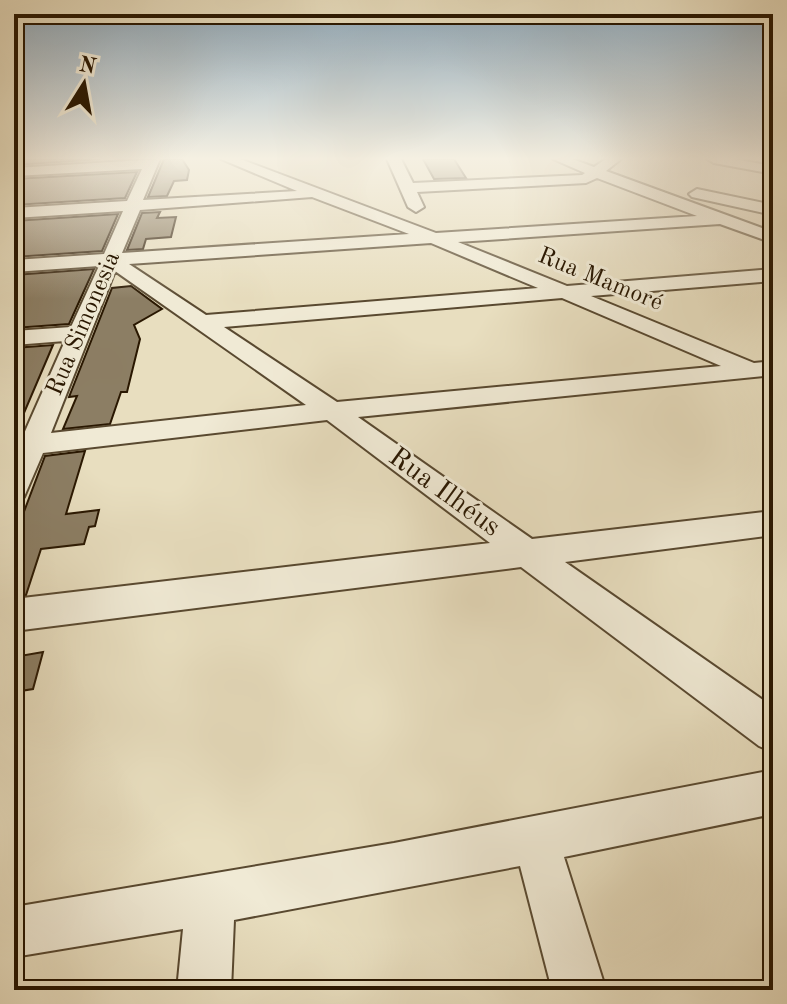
<svg xmlns="http://www.w3.org/2000/svg" width="787" height="1004" viewBox="0 0 787 1004" font-family="'Old Standard TT',serif">
<rect width="100%" height="100%" fill="#e8debf"/>
<filter id="stains"><feTurbulence type="fractalNoise" baseFrequency=".0025" numOctaves="4"/><feColorMatrix values="0 0 0 0 .2 0 0 0 0 .09 0 0 0 0 .02 0 0 0 .5 -.17"/></filter>
<radialGradient id="worn" r=".72"><stop offset=".6" stop-color="#630" stop-opacity="0"/><stop offset="1" stop-color="#630" stop-opacity=".3"/></radialGradient>
<path fill="#8c7e64" stroke="#291701" stroke-width="2" d="M 14,159 L 101,159 L 14,165 Z
M 164,159 L 182,159 L 189,170 L 187,180 L 174,181 L 167,196 L 148,197 Z
M 423,159 L 454,159 L 466,178 L 434,179 Z
M 137,172 L 125,198 L 14,205 L 14,179 Z
M 160,212 L 157,218 L 176,217 L 171,237 L 146,239 L 143,249 L 127,250 L 142,213 Z
M 118,214 L 102,251 L 14,257 L 14,221 Z
M 94,269 L 69,324 L 14,328 L 14,275 Z
M 131,286 L 162,309 L 134,325 L 140,339 L 127,392 L 121,392 L 110,424 L 63,429 L 77,396 L 69,397 L 112,288 Z
M 53,345 L 15,434 L 14,434 L 14,348 Z
M 85,451 L 66,514 L 99,510 L 95,526 L 89,527 L 84,544 L 41,549 L 26,595 L 14,596 L 14,538 L 45,456 Z
M 43,652 L 33,689 L 14,692 L 14,657 Z"/>
<g fill="none" stroke-linecap="round" stroke-linejoin="round">
<g stroke="#594930" stroke-width="4">
<path id="minor" d="M 160,159 L 143,200 L 297,191 L 221,159 L 240,159 L 436,233 L 697,216 L 597,178 L 586,183 L 417,192 L 424,207 L 416,212 L 408,207 L 387,159 L 401,159 L 413,183 L 582,175 L 585,173 L 553,159 L 572,159 L 594,167 L 606,159 L 621,159 L 606,171 L 773,232 L 773,243 L 720,224 L 458,242 L 567,286 L 773,269 L 773,281 L 591,296 L 754,363 L 773,361 L 773,375 L 358,417 L 532,539 L 773,511 L 773,535 L 565,562 L 773,707 L 773,752 L 759,746 L 521,567 L 14,631 L 14,599 L 490,543 L 327,420 L 43,453 L 24,497 L 14,500 L 14,437 L 23,436 L 65,341 L 14,345 L 14,331 L 71,327 L 99,266 L 14,272 L 14,260 L 104,254 L 123,211 L 14,218 L 14,208 L 127,201 L 142,169 L 14,176 L 14,168 ZM 312,197 L 409,234 L 122,253 L 140,210 ZM 431,243 L 538,288 L 206,315 L 129,264 ZM 115,271 L 306,405 L 51,433 ZM 562,298 L 721,366 L 337,402 L 224,327 Z
M 707,159 L 734,159 L 773,166 L 773,174 L 714,163 Z
M 697,189 L 773,205 L 773,215 L 692,197 L 689,194 Z
M 773,770 L 773,814 L 564,857 L 606,990 L 552,990 L 520,866 L 234,920 L 231,990 L 177,990 L 183,929 L 14,957 L 14,907 L 394,843 Z"/>
</g>
<use href="#minor" fill="#f0ead5" fill-rule="evenodd"/>
</g>
<linearGradient id="sky" x2="0" y2="1"><stop stop-color="#8eaabe"/><stop offset="0.53" stop-color="#f5f0e2"/><stop offset="1" stop-color="#f5f0e2" stop-opacity="0"/></linearGradient>
<rect width="787" height="299" fill="url(#sky)"/>
<g text-anchor="middle" dominant-baseline="central" stroke-width="6" stroke-linejoin="round" paint-order="stroke">
<g font-size="24" fill="#291701" stroke="#f0ead5">
<text transform="translate(600 280) rotate(22)">Rua Mamoré</text>
<text transform="translate(84 324) rotate(-67)">Rua Simonesia</text>
</g>
<g font-size="28" fill="#291701" stroke="#f0ead5">
<text transform="translate(444 493) rotate(36)">Rua Ilhéus</text>
</g>
</g>
<rect width="787" height="1004" fill="none" stroke="#e8debf" stroke-width="48"/>
<rect x="16" y="16" width="755" height="972" fill="none" stroke="#291701" stroke-width="4"/>
<rect x="24" y="24" width="739" height="956" fill="none" stroke="#291701" stroke-width="2"/>
<g transform="translate(84 84) rotate(11)" stroke="#f0ead5" stroke-width="6" paint-order="stroke">
<path d="M0-6L14 30L0 20L-14 30Z" fill="#291701"/>
<text y="-12" font-size="22" font-weight="bold" text-anchor="middle" fill="#291701">N</text>
</g>
<rect width="100%" height="100%" filter="url(#stains)"/>
<rect width="100%" height="100%" fill="url(#worn)"/>
</svg>
